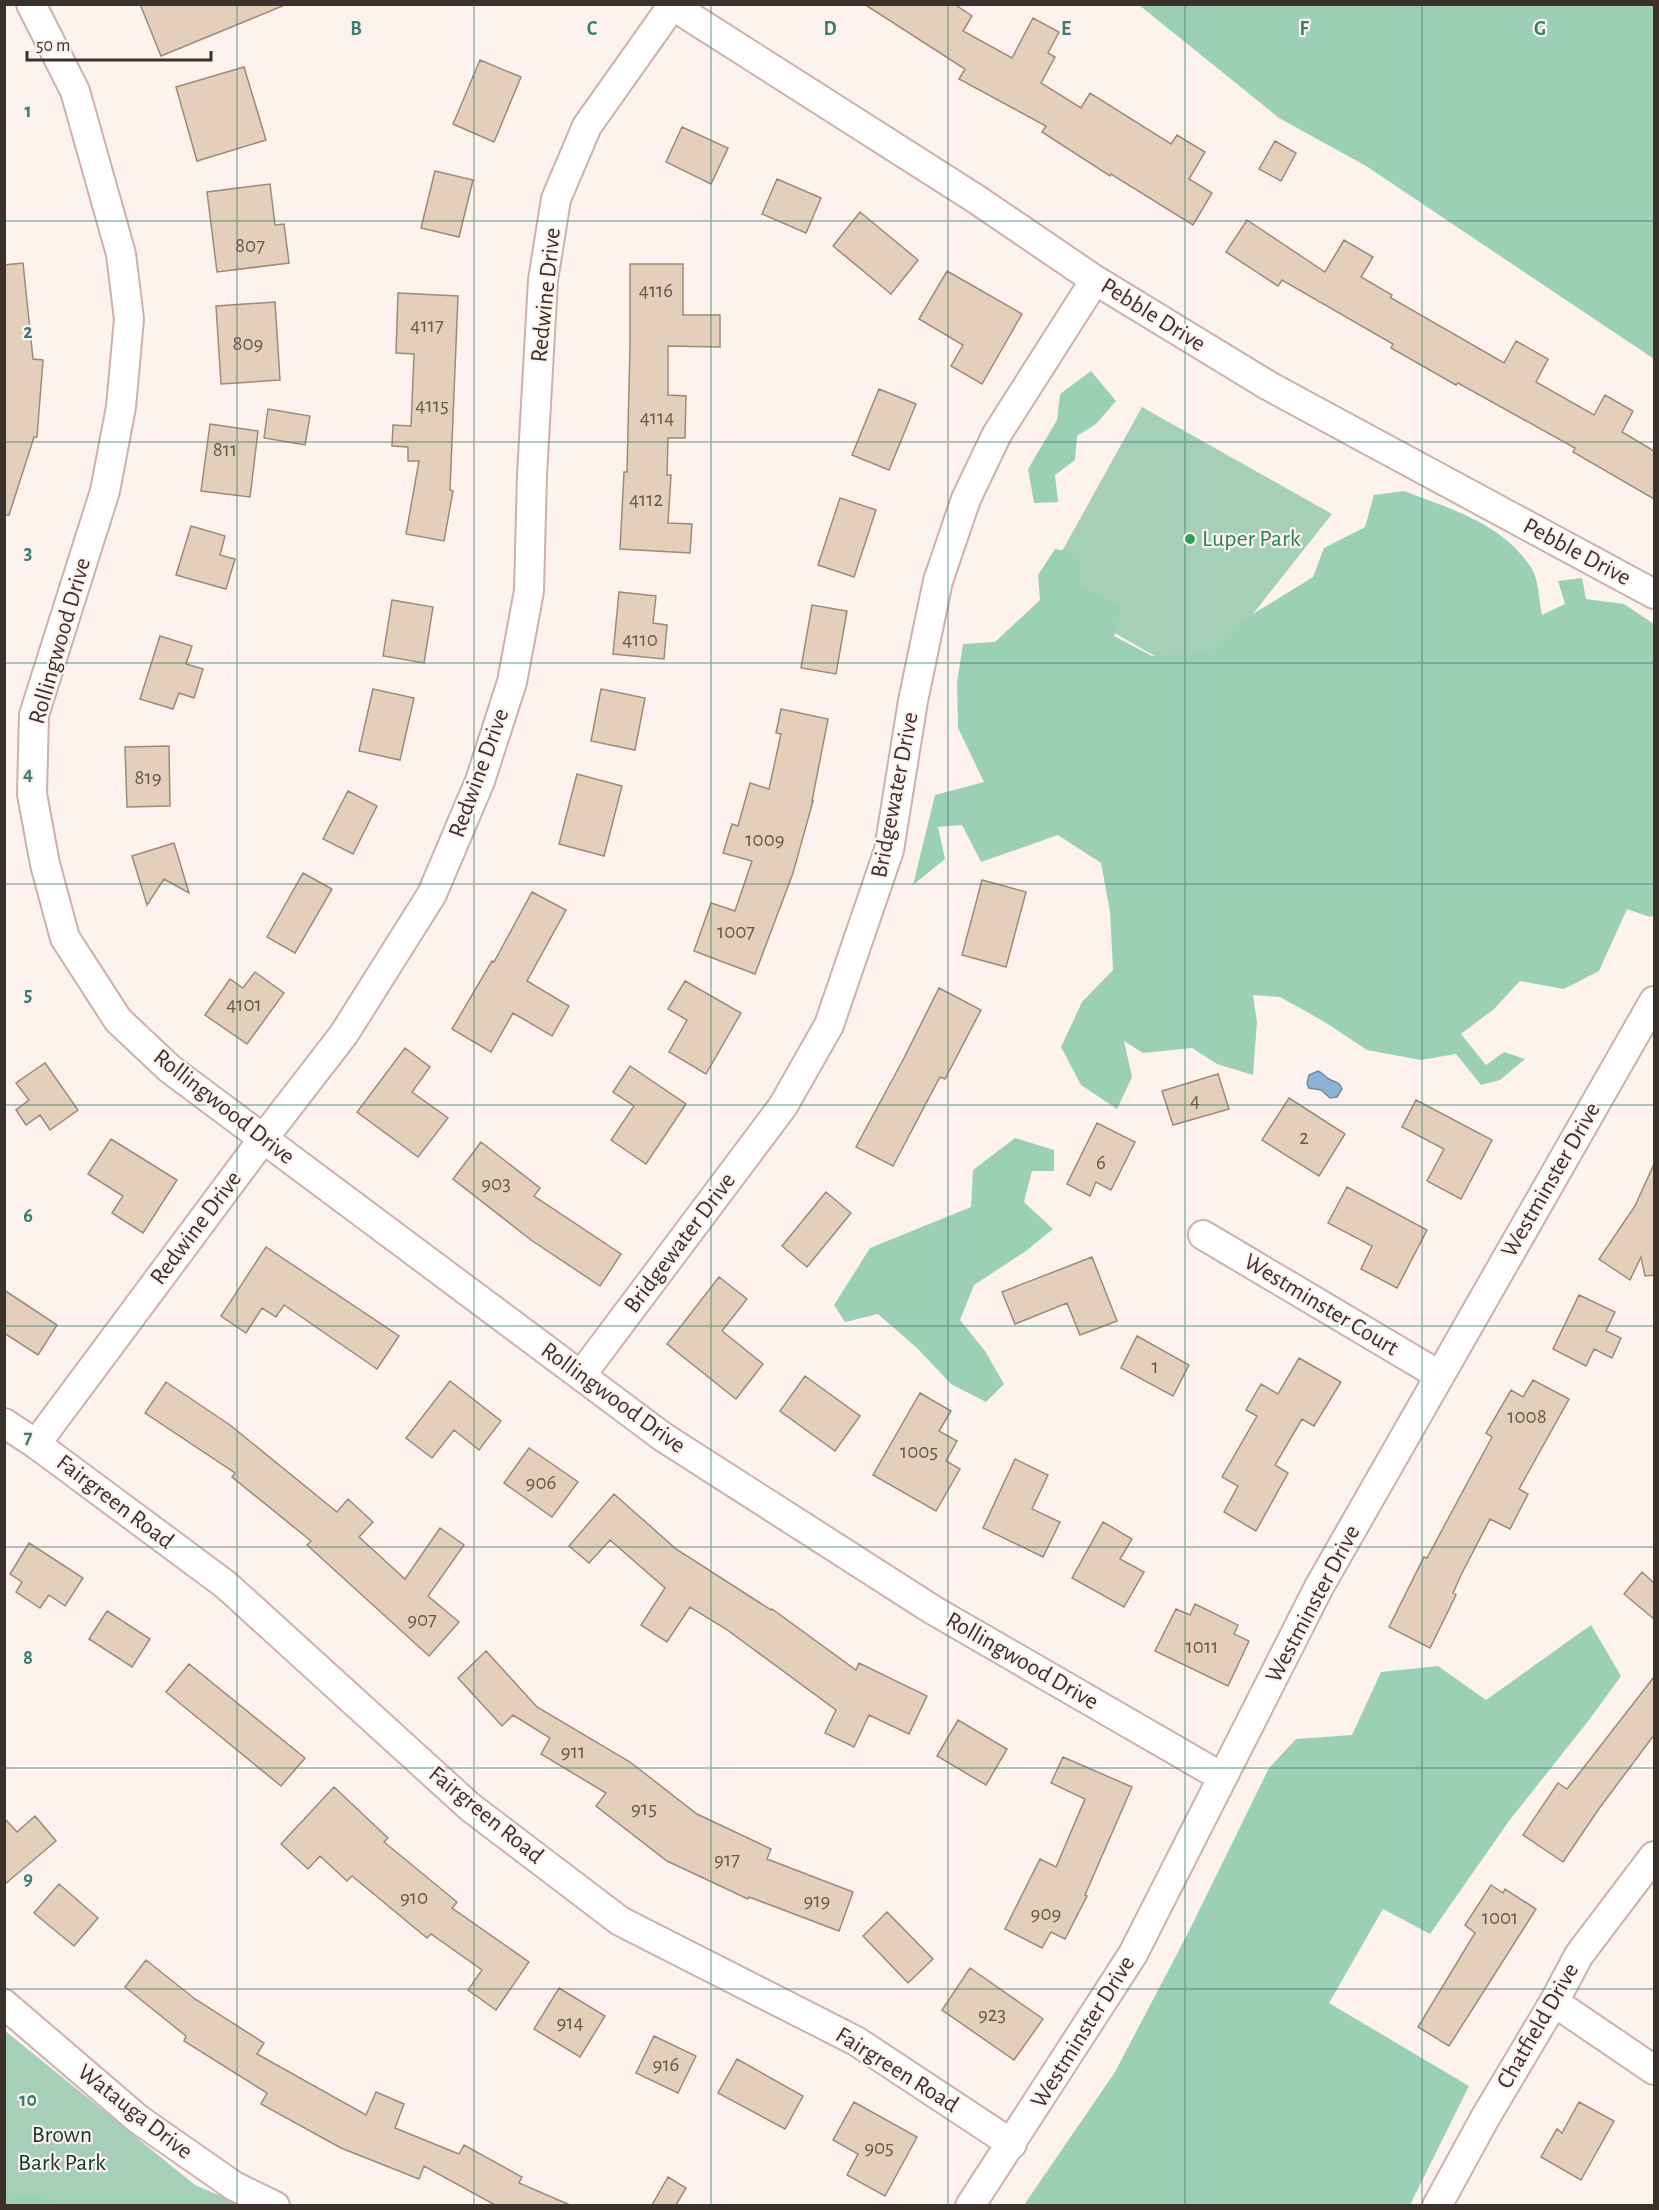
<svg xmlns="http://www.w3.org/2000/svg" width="1659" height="2210" viewBox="0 0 1659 2210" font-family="'Alegreya Sans',sans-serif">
<rect width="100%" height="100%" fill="#fef2ee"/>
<path fill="#a5cfb9" d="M 1142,407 L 1332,514 L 1241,629 L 1200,664 L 1162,660 L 1040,591 Z
M 4,2030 L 195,2185 L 242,2205 L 5,2205 Z"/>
<path fill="#9cd0b6" d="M 1139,5 L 1654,5 L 1654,359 L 1366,166 L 1279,118 Z
M 1091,371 L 1116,401 L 1096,424 L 1077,436 L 1075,460 L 1055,475 L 1058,502 L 1034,503 L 1028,469 L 1057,420 L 1060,394 Z
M 1404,491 C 1451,509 1504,524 1532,569 C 1539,581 1539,601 1542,615 L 1565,604 L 1558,581 L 1582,578 L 1586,599 L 1624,604 L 1654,624 L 1654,915 L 1650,917 L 1627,909 L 1599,971 L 1564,989 L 1520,981 L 1494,1009 L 1461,1034 L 1486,1065 L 1504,1052 L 1525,1059 L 1500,1080 L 1481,1085 L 1456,1054 L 1421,1060 L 1367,1050 L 1323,1021 L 1280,997 L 1253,995 L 1257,1022 L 1253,1075 L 1217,1064 L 1192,1048 L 1143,1053 L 1124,1041 L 1132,1077 L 1117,1109 L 1081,1085 L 1061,1047 L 1082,1002 L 1113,970 L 1110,912 L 1101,863 L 1058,835 L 981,862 L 962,825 L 938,827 L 945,859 L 913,885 L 935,795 L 984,782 L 958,728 L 957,682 L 963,644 L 995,642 L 1040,600 L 1038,575 L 1055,549 L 1080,554 L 1080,586 L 1122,607 L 1114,636 L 1152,656 L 1209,653 L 1243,620 L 1313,577 L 1324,548 L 1365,527 L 1374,495 Z
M 1015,1138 L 1054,1150 L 1054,1171 L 1032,1171 L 1024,1202 L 1053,1229 L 1026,1251 L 974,1285 L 960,1320 L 985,1351 L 1004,1384 L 986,1402 L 951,1384 L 918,1349 L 878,1314 L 845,1322 L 834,1305 L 870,1248 L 971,1207 L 973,1170 Z
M 1591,1625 L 1621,1676 L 1589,1720 L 1509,1821 L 1430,1934 L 1383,1909 L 1329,2003 L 1469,2086 L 1410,2205 L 1024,2205 L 1115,2072 L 1188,1933 L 1269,1768 L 1296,1739 L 1352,1735 L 1381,1672 L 1438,1666 L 1486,1700 Z
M 5,2193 L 58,2200 L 70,2205 L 5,2205 Z"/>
<path fill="#8bb3d5" stroke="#738ca2" stroke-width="1.5" d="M 1318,1071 C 1323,1073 1325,1077 1329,1079 C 1336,1083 1339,1081 1342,1089 L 1337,1097 L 1330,1098 L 1321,1090 L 1309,1088 L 1307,1084 L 1309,1075 Z"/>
<path fill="#e4cfba" stroke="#9e8a77" stroke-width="1.5" d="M 140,4 L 285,4 L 285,5 L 161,56 Z
M 864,4 L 954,4 L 972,16 L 963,31 L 1012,58 L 1033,18 L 1059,32 L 1048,53 L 1055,57 L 1041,83 L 1081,108 L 1090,93 L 1171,144 L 1177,135 L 1205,152 L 1189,179 L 1212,193 L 1193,225 L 1111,174 L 1110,176 L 1042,132 L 1046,126 L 959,79 L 965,69 Z
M 480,60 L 521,77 L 494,142 L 453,124 Z
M 244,67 L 266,140 L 197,161 L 176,87 Z
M 682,127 L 728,148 L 711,184 L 666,162 Z
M 1275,141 L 1296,153 L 1281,181 L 1259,169 Z
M 435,171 L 473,180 L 459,237 L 421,228 Z
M 777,179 L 821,198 L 806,233 L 762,214 Z
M 270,184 L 275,225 L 284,224 L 289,263 L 217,272 L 207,192 Z
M 860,212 L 918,260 L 891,294 L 833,246 Z
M 1247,220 L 1325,272 L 1344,240 L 1373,257 L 1361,277 L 1392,295 L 1391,298 L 1504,363 L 1516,341 L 1548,359 L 1536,382 L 1594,415 L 1605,395 L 1633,411 L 1622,432 L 1654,451 L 1654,499 L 1573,452 L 1575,448 L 1458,383 L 1456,385 L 1391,348 L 1393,344 L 1282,280 L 1278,286 L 1226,252 Z
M 23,263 L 33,359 L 43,360 L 37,437 L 34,437 L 9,515 L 4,515 L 4,265 Z
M 630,264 L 683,264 L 683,315 L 720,315 L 720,347 L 668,346 L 668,395 L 686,396 L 685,438 L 668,438 L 667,475 L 671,475 L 668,523 L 692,524 L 690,553 L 620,549 L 624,472 L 627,472 L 630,346 Z
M 947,271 L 1022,314 L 982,384 L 951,366 L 963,345 L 919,319 Z
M 398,293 L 458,296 L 450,490 L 453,491 L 444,541 L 406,534 L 419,461 L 408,461 L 408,447 L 392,446 L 393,425 L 411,426 L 414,354 L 396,353 Z
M 275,302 L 280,380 L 221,384 L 216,306 Z
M 879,389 L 916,404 L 889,470 L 852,455 Z
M 268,409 L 310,416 L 305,445 L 264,438 Z
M 210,424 L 258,431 L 250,497 L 201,491 Z
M 840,498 L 876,510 L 854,577 L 818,565 Z
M 191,526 L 225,536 L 220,555 L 235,559 L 226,589 L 176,575 Z
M 619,592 L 656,596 L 653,623 L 667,625 L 664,659 L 613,654 Z
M 392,600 L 433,607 L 424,663 L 383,656 Z
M 812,605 L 847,611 L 836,674 L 801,668 Z
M 160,636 L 192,646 L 186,664 L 203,669 L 194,698 L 179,693 L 173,709 L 140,699 Z
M 373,689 L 414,698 L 400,760 L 359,751 Z
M 601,689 L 645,698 L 635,750 L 591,741 Z
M 781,709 L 828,719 L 812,801 L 813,801 L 793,873 L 755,974 L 694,951 L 711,903 L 735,911 L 752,861 L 723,853 L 732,824 L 738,826 L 750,783 L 769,789 L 781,734 L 776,733 Z
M 169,746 L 170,806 L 127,807 L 125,747 Z
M 577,774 L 622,786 L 604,856 L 559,844 Z
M 348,791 L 377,806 L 353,854 L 323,839 Z
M 174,843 L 189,893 L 164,879 L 147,905 L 132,856 Z
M 303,873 L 332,889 L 295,953 L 267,937 Z
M 982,880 L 1026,892 L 1006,967 L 962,955 Z
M 532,892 L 566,910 L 527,981 L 569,1006 L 552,1036 L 513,1013 L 491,1052 L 452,1029 L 492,961 L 494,962 Z
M 255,972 L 284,993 L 247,1044 L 205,1015 L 230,979 L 243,988 Z
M 685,981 L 741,1013 L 706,1074 L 669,1052 L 687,1020 L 668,1009 Z
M 939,988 L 981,1010 L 945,1079 L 940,1077 L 893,1166 L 856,1147 L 904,1058 Z
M 405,1048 L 430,1067 L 412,1092 L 448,1118 L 418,1157 L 357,1112 Z
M 45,1063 L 78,1110 L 50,1130 L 40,1115 L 26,1125 L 16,1110 L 29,1100 L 16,1083 Z
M 630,1066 L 686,1104 L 646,1164 L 611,1140 L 634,1106 L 613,1092 Z
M 1218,1074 L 1229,1109 L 1173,1125 L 1162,1091 Z
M 1289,1098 L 1345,1134 L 1319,1176 L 1262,1140 Z
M 1416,1100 L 1492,1140 L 1461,1199 L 1427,1181 L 1444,1149 L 1402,1127 Z
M 1097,1123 L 1135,1142 L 1111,1190 L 1096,1182 L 1090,1196 L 1067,1184 Z
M 111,1139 L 177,1180 L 143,1233 L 112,1213 L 123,1196 L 88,1174 Z
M 481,1142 L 540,1188 L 534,1196 L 621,1254 L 600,1286 L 531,1240 L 453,1179 Z
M 1654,1164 L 1654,1275 L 1645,1276 L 1641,1257 L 1630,1280 L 1599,1259 L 1635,1206 Z
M 1347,1187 L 1427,1230 L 1397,1288 L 1361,1269 L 1372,1246 L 1328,1223 Z
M 826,1192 L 851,1213 L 807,1267 L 782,1246 Z
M 266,1247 L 399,1336 L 377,1369 L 284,1305 L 276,1317 L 262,1308 L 246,1333 L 221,1316 Z
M 1092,1257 L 1117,1321 L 1080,1335 L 1067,1303 L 1015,1324 L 1002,1292 Z
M 719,1277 L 747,1299 L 722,1331 L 763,1364 L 736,1399 L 667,1344 Z
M 4,1290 L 57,1325 L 38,1355 L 4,1333 Z
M 1579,1295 L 1615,1312 L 1606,1331 L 1621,1338 L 1612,1358 L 1594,1349 L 1586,1366 L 1553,1349 Z
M 1137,1336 L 1189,1365 L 1173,1396 L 1121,1368 Z
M 1299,1358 L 1341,1382 L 1314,1426 L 1302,1419 L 1275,1465 L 1288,1473 L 1256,1531 L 1224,1512 L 1238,1486 L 1222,1477 L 1257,1416 L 1246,1410 L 1261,1384 L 1278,1394 Z
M 805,1376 L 860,1416 L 835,1451 L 780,1411 Z
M 1533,1380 L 1569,1399 L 1519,1489 L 1528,1494 L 1510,1529 L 1490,1519 L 1461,1575 L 1453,1593 L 1456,1595 L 1430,1648 L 1389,1627 L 1424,1557 L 1427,1558 L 1492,1437 L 1486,1433 L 1511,1390 L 1523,1397 Z
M 450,1381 L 501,1421 L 479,1450 L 454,1430 L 432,1458 L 406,1438 Z
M 166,1382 L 230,1425 L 337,1512 L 348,1499 L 373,1522 L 359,1537 L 405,1579 L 440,1528 L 464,1545 L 428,1596 L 459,1622 L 429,1656 L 307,1545 L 311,1541 L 232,1477 L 235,1473 L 145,1413 Z
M 920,1393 L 951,1411 L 939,1431 L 957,1441 L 946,1461 L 960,1469 L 936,1511 L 873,1475 Z
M 529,1448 L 578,1482 L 552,1517 L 504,1483 Z
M 1015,1459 L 1048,1475 L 1032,1509 L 1060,1522 L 1043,1557 L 983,1528 Z
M 614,1494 L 676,1549 L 771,1610 L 772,1609 L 856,1670 L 859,1663 L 927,1696 L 909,1734 L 869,1715 L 854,1747 L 825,1733 L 836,1710 L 726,1629 L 690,1607 L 667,1642 L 641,1625 L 665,1588 L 610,1540 L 589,1563 L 569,1546 Z
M 1103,1522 L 1132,1539 L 1120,1559 L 1144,1572 L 1124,1607 L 1072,1578 Z
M 29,1543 L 83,1578 L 65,1606 L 49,1595 L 40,1608 L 16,1592 L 22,1582 L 10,1574 Z
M 1642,1572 L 1654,1583 L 1654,1619 L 1624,1594 Z
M 1195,1604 L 1238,1625 L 1234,1634 L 1249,1641 L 1228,1686 L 1155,1651 L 1176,1609 L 1190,1615 Z
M 107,1611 L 150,1639 L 132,1667 L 89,1639 Z
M 486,1651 L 537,1707 L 630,1762 L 697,1814 L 771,1849 L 767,1859 L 853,1892 L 839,1931 L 749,1897 L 748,1899 L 667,1861 L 596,1806 L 606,1793 L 541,1754 L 550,1738 L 513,1715 L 502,1726 L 458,1678 Z
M 189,1664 L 305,1758 L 281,1786 L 166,1692 Z
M 1654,1677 L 1654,1735 L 1598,1810 L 1563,1862 L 1523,1835 L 1558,1783 L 1567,1789 Z
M 958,1720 L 1007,1749 L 986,1785 L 937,1756 Z
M 1063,1757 L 1132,1787 L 1085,1895 L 1087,1896 L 1065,1939 L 1051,1932 L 1042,1948 L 1005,1929 L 1040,1859 L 1056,1867 L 1085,1799 L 1051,1783 Z
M 334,1787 L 388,1838 L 384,1842 L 457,1902 L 452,1908 L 529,1962 L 496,2010 L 468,1990 L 482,1970 L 431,1934 L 427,1938 L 352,1876 L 347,1881 L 320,1856 L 308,1869 L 281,1844 Z
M 35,1816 L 56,1841 L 4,1885 L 4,1818 L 17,1832 Z
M 59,1884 L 98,1918 L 74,1946 L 34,1913 Z
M 1491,1885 L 1503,1893 L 1505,1889 L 1536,1909 L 1449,2046 L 1418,2027 L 1475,1933 L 1465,1925 Z
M 887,1912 L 933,1959 L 908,1983 L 863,1936 Z
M 146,1960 L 195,1999 L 264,2043 L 257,2054 L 366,2115 L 376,2092 L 404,2104 L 395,2128 L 459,2154 L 464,2145 L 522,2177 L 519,2183 L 570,2205 L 495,2205 L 424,2166 L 419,2179 L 341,2148 L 261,2104 L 267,2093 L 184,2041 L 186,2036 L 125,1987 Z
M 970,1968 L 1043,2019 L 1014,2060 L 942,2010 Z
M 559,1988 L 605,2016 L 580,2057 L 534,2029 Z
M 654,2036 L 696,2056 L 678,2093 L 636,2073 Z
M 737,2059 L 803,2096 L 785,2129 L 718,2093 Z
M 854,2102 L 917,2137 L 885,2196 L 847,2175 L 858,2154 L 833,2140 Z
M 1579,2102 L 1614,2121 L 1581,2180 L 1541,2157 L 1557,2129 L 1562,2133 Z
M 668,2177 L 686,2188 L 676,2205 L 652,2205 Z"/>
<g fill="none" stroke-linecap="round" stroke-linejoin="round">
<g stroke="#ceb1a7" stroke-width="32">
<path id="minor" d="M 31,4 L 75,91 L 121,254 L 129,319 L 121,407 L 105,491 L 34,715 L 32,794 L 45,864 L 65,938 L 118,1020 L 170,1069 L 663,1437 L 933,1610 L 1222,1777
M 670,4 L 976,199 L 1095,280 L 1269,386 L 1654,594
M 1203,1235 L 1439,1375
M 582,1374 L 783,1106 L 829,1025 L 889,850 L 913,701 L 938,581 L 966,499 L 997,434 L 1095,280
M 4,1423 L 36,1444 L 226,1585 L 470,1807 L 620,1921 L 856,2041 L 1012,2144
M 36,1444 L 263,1139 L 344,1034 L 432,894 L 480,781 L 512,682 L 529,591 L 532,475 L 543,280 L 556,199 L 587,126 L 672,6
M 1554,2002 L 1654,2070
M 4,2004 L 138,2119 L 234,2186 L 275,2206
M 970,2206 L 1133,1954 L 1319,1587 L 1654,1001
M 1437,2206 L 1485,2118 L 1554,2002 L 1579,1955 L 1654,1856"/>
</g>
<use href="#minor" stroke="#fff" stroke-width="28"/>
</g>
<path fill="none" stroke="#3a7e72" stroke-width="1.5" stroke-opacity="0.55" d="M 237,4 L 237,2206M 474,4 L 474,2206M 711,4 L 711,2206M 948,4 L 948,2206M 1185,4 L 1185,2206M 1422,4 L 1422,2206M 4,221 L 1654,221M 4,442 L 1654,442M 4,663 L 1654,663M 4,884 L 1654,884M 4,1105 L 1654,1105M 4,1326 L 1654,1326M 4,1547 L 1654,1547M 4,1768 L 1654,1768M 4,1989 L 1654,1989"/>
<circle fill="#2e9e5b" stroke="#fef2ee" stroke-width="2" cx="1190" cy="539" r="6"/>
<g text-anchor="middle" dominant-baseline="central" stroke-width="4.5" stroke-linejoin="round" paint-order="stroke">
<g font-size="21" fill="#65584f">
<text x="250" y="245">807</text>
<text x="656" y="290">4116</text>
<text x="427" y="325">4117</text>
<text x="248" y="343">809</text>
<text x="432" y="405">4115</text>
<text x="657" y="417">4114</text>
<text x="225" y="449">811</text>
<text x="646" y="499">4112</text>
<text x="640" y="639">4110</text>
<text x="148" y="777">819</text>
<text x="765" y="839">1009</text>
<text x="736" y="931">1007</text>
<text x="244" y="1004">4101</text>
<text x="1195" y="1100">4</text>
<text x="1304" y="1137">2</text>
<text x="1101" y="1162">6</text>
<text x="496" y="1183">903</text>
<text x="1155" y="1366">1</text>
<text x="1527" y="1416">1008</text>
<text x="919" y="1451">1005</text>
<text x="541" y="1482">906</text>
<text x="422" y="1619">907</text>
<text x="1202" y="1646">1011</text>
<text x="573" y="1751">911</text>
<text x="644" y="1808">915</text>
<text x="727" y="1859">917</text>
<text x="414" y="1897">910</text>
<text x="817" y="1900">919</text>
<text x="1046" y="1913">909</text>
<text x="1500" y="1917">1001</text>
<text x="992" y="2014">923</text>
<text x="570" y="2022">914</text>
<text x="666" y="2064">916</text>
<text x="879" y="2147">905</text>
</g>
<g font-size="24" fill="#3b302b" stroke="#fef2ee">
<text transform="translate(546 295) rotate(-84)">Redwine Drive</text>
<text transform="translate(1153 315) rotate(32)">Pebble Drive</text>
<text transform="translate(1577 552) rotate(28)">Pebble Drive</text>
<text transform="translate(60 641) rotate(-74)">Rollingwood Drive</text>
<text transform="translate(479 773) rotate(-70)">Redwine Drive</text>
<text transform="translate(895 795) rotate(-79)">Bridgewater Drive</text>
<text transform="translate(224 1107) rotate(38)">Rollingwood Drive</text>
<text transform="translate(1551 1180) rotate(-60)">Westminster Drive</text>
<text transform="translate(196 1228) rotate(-53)">Redwine Drive</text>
<text transform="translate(680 1243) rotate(-53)">Bridgewater Drive</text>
<text transform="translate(1321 1305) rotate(31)">Westminster Court</text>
<text transform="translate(613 1398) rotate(36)">Rollingwood Drive</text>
<text transform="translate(115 1502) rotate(37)">Fairgreen Road</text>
<text transform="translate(1313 1604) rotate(-62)">Westminster Drive</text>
<text transform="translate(1022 1661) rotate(30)">Rollingwood Drive</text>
<text transform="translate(486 1815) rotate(39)">Fairgreen Road</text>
<text transform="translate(1538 2026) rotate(-60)">Chatfield Drive</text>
<text transform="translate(1083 2032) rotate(-58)">Westminster Drive</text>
<text transform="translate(897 2070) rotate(32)">Fairgreen Road</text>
<text transform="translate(135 2112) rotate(38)">Watauga Drive</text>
</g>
<g font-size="24" fill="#27864d" stroke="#fef2ee" text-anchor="start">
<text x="1202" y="539">Luper Park</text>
</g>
<g font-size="24" fill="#0f3a29" stroke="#fef2ee">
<text x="62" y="2135">Brown<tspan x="62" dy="28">Bark Park</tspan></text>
</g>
</g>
<g font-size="20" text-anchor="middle" font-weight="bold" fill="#3a7e72" stroke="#fef2ee" stroke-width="4.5" stroke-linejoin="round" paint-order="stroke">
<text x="356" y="35">B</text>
<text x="592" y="35">C</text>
<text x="830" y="35">D</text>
<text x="1066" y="35">E</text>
<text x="1304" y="35">F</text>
<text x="1540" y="35">G</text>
<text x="28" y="117">1</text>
<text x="28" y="338">2</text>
<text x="28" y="559">3</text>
<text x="28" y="780">4</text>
<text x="28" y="1001">5</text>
<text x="28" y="1222">6</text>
<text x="28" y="1443">7</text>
<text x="28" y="1664">8</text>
<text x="28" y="1885">9</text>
<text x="28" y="2106">10</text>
</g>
<rect width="1659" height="2210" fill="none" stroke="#3b302b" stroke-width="12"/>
<path d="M27 51v9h184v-9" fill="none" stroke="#3b302b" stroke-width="3"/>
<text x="36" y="51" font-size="18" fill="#3b302b" stroke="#fef2ee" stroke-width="4.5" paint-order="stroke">50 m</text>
</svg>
